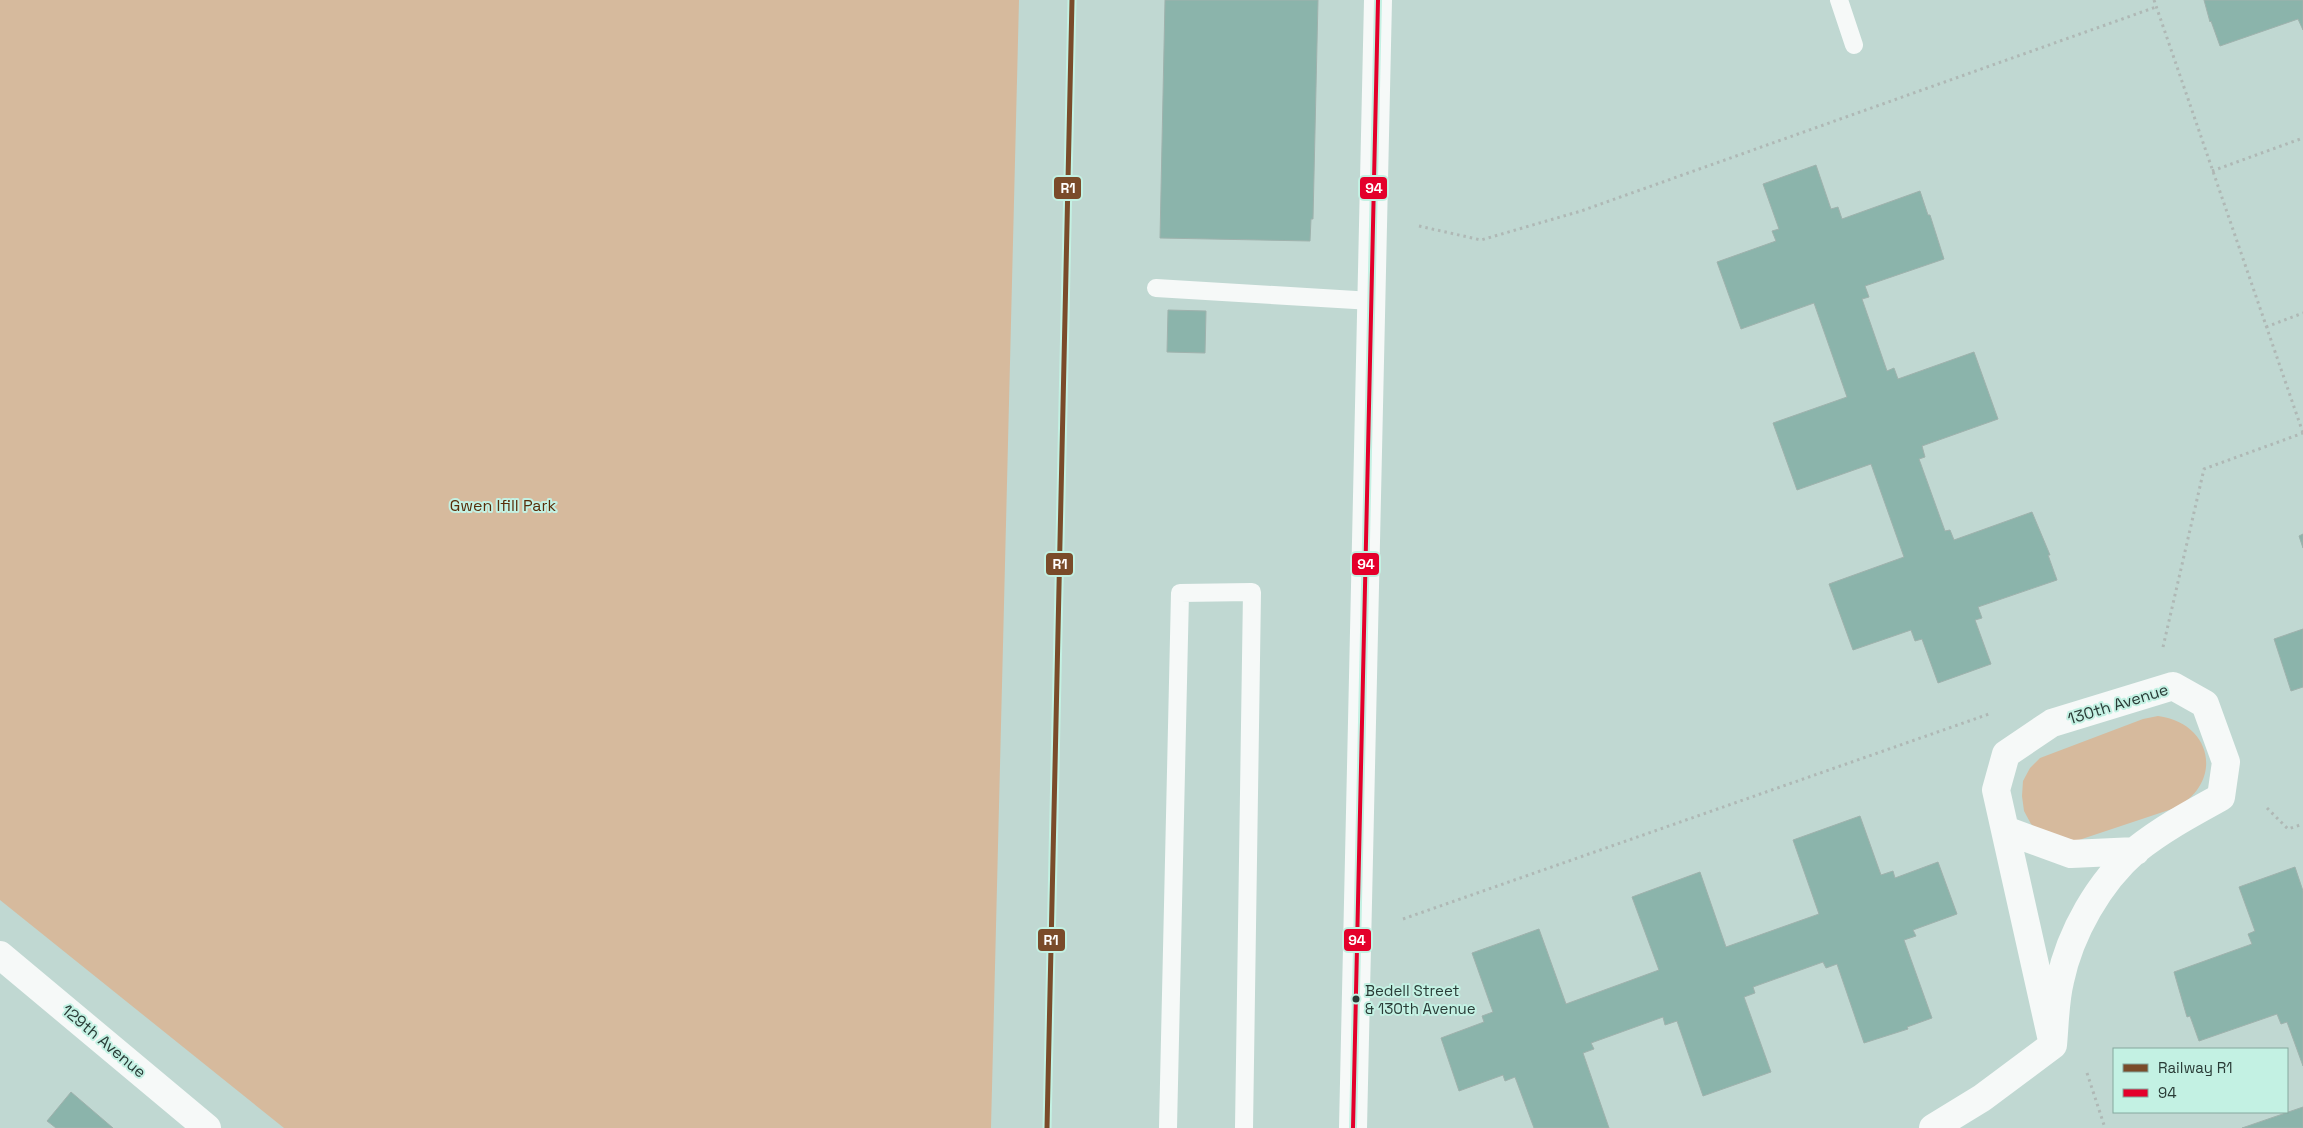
<svg xmlns="http://www.w3.org/2000/svg" width="2303" height="1128" viewBox="0 0 2303 1128" font-family="'Space Grotesk',sans-serif">
<rect width="100%" height="100%" fill="#c0d8d2"/>
<path fill="#d6ba9d" d="M 0,0 L 1019,0 L 991,1128 L 284,1128 L 0,900 Z
M 2158,716 C 2213,723 2224,783 2175,808 L 2070,843 L 2042,834 L 2031,824 L 2024,811 L 2022,796 L 2023,781 L 2030,768 L 2040,758 L 2143,719 Z"/>
<path fill="#8bb4ab" stroke="#9fb2ad" d="M 1165,0 L 1318,0 L 1313,219 L 1311,219 L 1310,241 L 1160,238 Z
M 2204,0 L 2303,0 L 2303,30 L 2298,19 L 2220,46 L 2211,21 L 2210,22 Z
M 1816,165 L 1831,209 L 1838,207 L 1842,219 L 1920,191 L 1928,215 L 1930,215 L 1944,259 L 1865,286 L 1869,297 L 1862,299 L 1887,371 L 1894,368 L 1898,379 L 1974,352 L 1998,419 L 1922,446 L 1925,457 L 1919,459 L 1945,531 L 1950,530 L 1954,540 L 2032,512 L 2050,555 L 2048,555 L 2057,580 L 1978,607 L 1982,618 L 1975,620 L 1991,664 L 1938,683 L 1922,639 L 1915,641 L 1911,630 L 1853,650 L 1829,584 L 1904,557 L 1871,464 L 1797,490 L 1773,423 L 1847,397 L 1814,303 L 1741,329 L 1717,262 L 1776,241 L 1772,231 L 1779,229 L 1763,184 Z
M 1168,310 L 1206,311 L 1205,353 L 1167,352 Z
M 2303,534 L 2303,548 L 2299,536 Z
M 2303,629 L 2303,687 L 2291,691 L 2274,639 Z
M 1860,816 L 1881,875 L 1893,871 L 1895,878 L 1938,862 L 1957,914 L 1913,930 L 1916,936 L 1904,940 L 1932,1018 L 1907,1027 L 1908,1029 L 1864,1043 L 1837,964 L 1826,968 L 1823,962 L 1753,987 L 1755,993 L 1744,997 L 1771,1072 L 1703,1096 L 1677,1021 L 1665,1025 L 1663,1017 L 1591,1043 L 1594,1049 L 1583,1053 L 1609,1128 L 1534,1128 L 1515,1077 L 1505,1081 L 1503,1075 L 1459,1091 L 1441,1038 L 1484,1022 L 1482,1016 L 1493,1012 L 1472,953 L 1539,929 L 1566,1004 L 1659,970 L 1632,897 L 1700,872 L 1726,947 L 1819,914 L 1793,840 Z
M 2295,867 L 2303,891 L 2303,1066 L 2287,1022 L 2281,1024 L 2277,1014 L 2199,1041 L 2190,1016 L 2187,1017 L 2174,972 L 2252,944 L 2248,934 L 2255,931 L 2239,887 Z
M 71,1092 L 113,1128 L 56,1128 L 47,1121 Z
M 2303,1107 L 2303,1128 L 2242,1128 Z"/>
<g fill="none" stroke-linecap="round" stroke-linejoin="round">
<path stroke="#afb8b5" stroke-width="3" stroke-dasharray="2.5 4" stroke-linecap="butt" d="M 2154,0 L 2303,433
M 2212,171 L 2303,138
M 1419,226 L 1481,240 L 1581,211 L 2156,7
M 2266,327 L 2303,313
M 2163,647 L 2204,469 L 2303,433
M 2267,808 L 2288,829 L 2303,824
M 1403,919 L 1989,714
M 2087,1073 L 2105,1128"/>
<path stroke="#f6f9f8" stroke-width="18" d="M 1839,0 L 1854,45
M 1156,288 L 1372,301
M 1168,1128 L 1180,593 L 1252,592 L 1244,1128"/>
<path stroke="#f6f9f8" stroke-width="28" d="M 2005,830 L 2071,854 L 2136,851
M 0,955 L 207,1128
M 1353,1128 L 1378,0
M 1933,1128 L 1982,1098 L 2053,1045 C 2055,1024 2055,1001 2060,981 C 2070,933 2099,882 2136,850 C 2162,829 2192,813 2221,797 L 2226,762 L 2205,704 L 2173,686 L 2052,723 L 2006,754 L 1996,790 L 2053,1045"/>
<g stroke="#c3f1e3" stroke-width="8">
<path id="bus-1" d="M 1353,1128 L 1378,0"/>
</g>
<use href="#bus-1" stroke="#e4002b" stroke-width="4"/>
<g stroke="#c3f1e3" stroke-width="9">
<path id="rail-1" d="M 1047,1128 L 1072,0"/>
</g>
<use href="#rail-1" stroke="#7a4b2a" stroke-width="5"/>
</g>
<circle fill="#293b36" stroke="#c3f1e3" stroke-width="2" cx="1356" cy="999" r="4.5"/>
<g text-anchor="middle" dominant-baseline="central" stroke-width="4" stroke-linejoin="round" paint-order="stroke">
<g font-size="15" fill="#293b36" stroke="#c3f1e3" text-anchor="start">
<text x="1365" y="990">Bedell Street<tspan x="1365" dy="18">&amp; 130th Avenue</tspan></text>
</g>
<g font-size="16" fill="#582d0a" stroke="#c3f1e3">
<text x="503" y="505">Gwen Ifill Park</text>
</g>
<g font-size="16" fill="#293b36" stroke="#c3f1e3">
<text transform="translate(2118 704) rotate(-17)">130th Avenue</text>
<text transform="translate(104 1041) rotate(40)">129th Avenue</text>
</g>
</g>
<g stroke="#c3f1e3" stroke-width="2">
<rect x="1053" y="176" width="29" height="24" rx="5" fill="#7a4b2a"/>
<rect x="1359" y="176" width="29" height="24" rx="5" fill="#e4002b"/>
<rect x="1045" y="552" width="29" height="24" rx="5" fill="#7a4b2a"/>
<rect x="1351" y="552" width="29" height="24" rx="5" fill="#e4002b"/>
<rect x="1037" y="928" width="29" height="24" rx="5" fill="#7a4b2a"/>
<rect x="1343" y="928" width="29" height="24" rx="5" fill="#e4002b"/>
</g>
<g font-size="14" text-anchor="middle" font-weight="bold" fill="#fff">
<text x="1068" y="193">R1</text>
<text x="1374" y="193">94</text>
<text x="1060" y="569">R1</text>
<text x="1366" y="569">94</text>
<text x="1051" y="945">R1</text>
<text x="1357" y="945">94</text>
</g>
<rect x="2113" y="1048" width="175" height="65" fill="#c3f1e3" stroke="#85a89e"/>
<rect x="2123" y="1064" width="25" height="8" fill="#7a4b2a" stroke="#85a89e"/>
<text x="2158" y="1073" font-size="15" fill="#293b36">Railway R1</text>
<rect x="2123" y="1089" width="25" height="8" fill="#e4002b" stroke="#85a89e"/>
<text x="2158" y="1098" font-size="15" fill="#293b36">94</text>
</svg>
